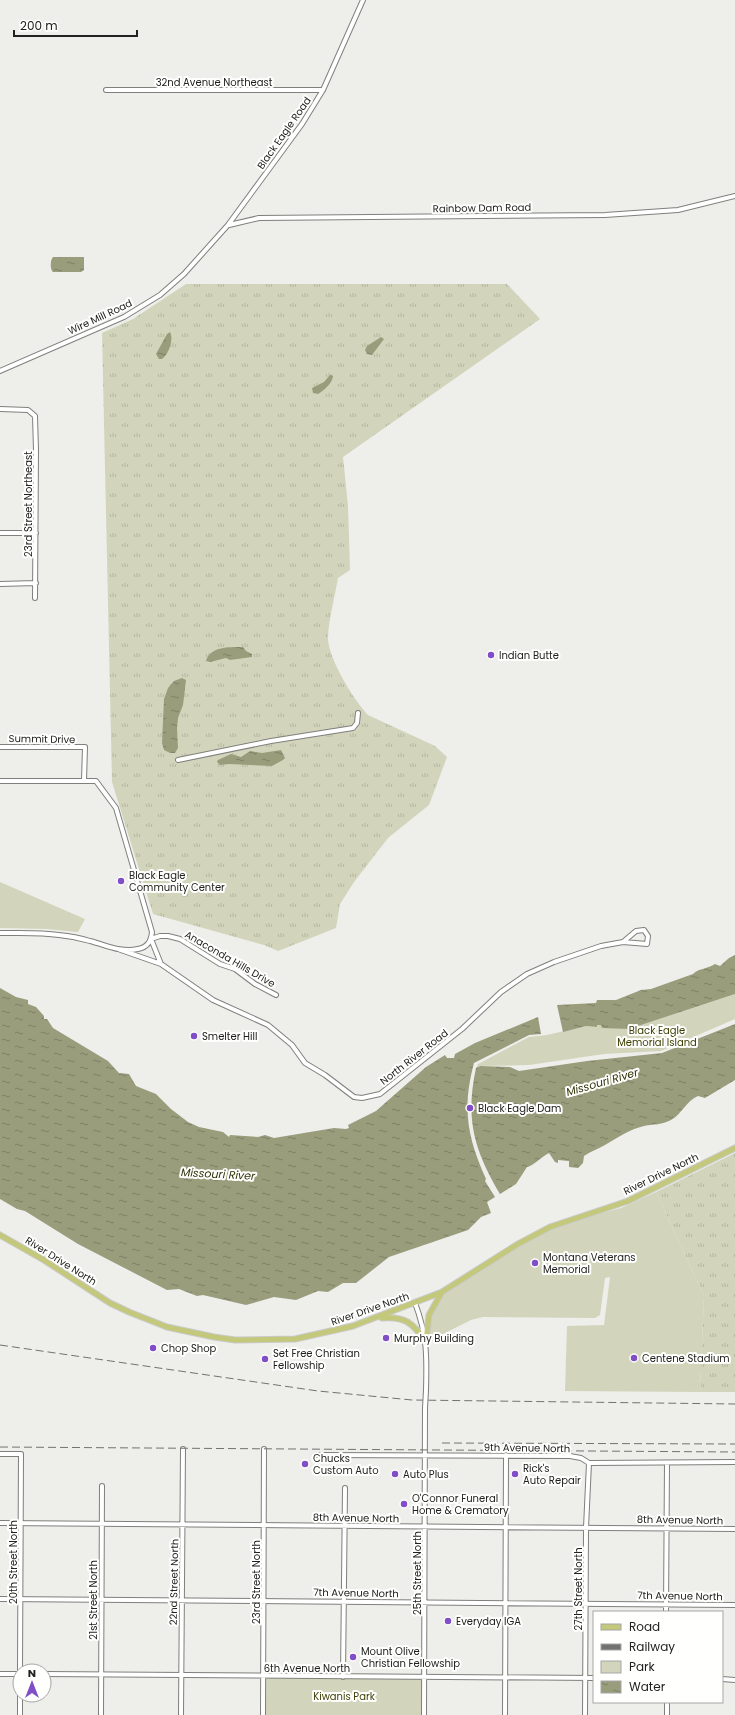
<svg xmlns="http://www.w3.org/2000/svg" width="735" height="1715" viewBox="0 0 735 1715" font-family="Poppins,sans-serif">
<defs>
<pattern id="grass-tufts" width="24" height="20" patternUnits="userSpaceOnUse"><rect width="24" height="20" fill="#d2d5bb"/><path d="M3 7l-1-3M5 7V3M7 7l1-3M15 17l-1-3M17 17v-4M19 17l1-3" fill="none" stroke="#b4b7a0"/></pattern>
<pattern id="water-ripples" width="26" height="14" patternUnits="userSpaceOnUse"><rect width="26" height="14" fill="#999d7c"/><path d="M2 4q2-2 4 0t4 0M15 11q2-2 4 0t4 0" fill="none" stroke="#7c8065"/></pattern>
</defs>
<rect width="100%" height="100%" fill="#eeeeeb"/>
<path fill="url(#grass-tufts)" d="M 186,284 L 507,284 L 540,319 L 343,457 L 348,506 L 350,570 L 338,578 C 335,596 328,622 328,639 C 329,660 354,700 368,715 L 435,746 L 447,757 L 429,805 L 388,838 L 354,882 L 340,904 L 336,928 L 278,951 L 264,945 L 153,914 L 112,782 L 102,333 L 133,319 Z
M 735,1153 L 735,1392 L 700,1392 L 704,1296 L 656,1192 Z"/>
<path fill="#d2d5bb" d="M 0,882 L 85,919 L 78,932 L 47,929 L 0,928 Z
M 735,994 L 735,1019 L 661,1051 L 604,1054 L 529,1065 L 480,1066 L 476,1068 L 478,1064 L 529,1037 L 547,1035 L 586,1026 L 597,1027 L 597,1025 L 601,1025 L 629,1029 Z
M 656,1192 L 704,1296 L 700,1392 L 565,1391 L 567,1326 L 604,1325 L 610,1277 L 605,1278 L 600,1315 L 595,1318 L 483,1317 L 471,1320 L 437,1337 L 431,1336 C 425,1321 438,1302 447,1291 L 534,1238 L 555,1228 L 572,1221 L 621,1208 Z
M 264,1676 L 424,1677 L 424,1715 L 263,1715 Z"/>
<path fill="url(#water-ripples)" d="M 53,257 L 84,257 L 84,270 L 81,272 L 53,272 C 50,270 50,260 53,257 Z
M 170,332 C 174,339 169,354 162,359 L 159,359 L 156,354 L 167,334 Z
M 381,337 L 384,339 L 372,355 L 367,354 L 365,350 L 367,346 Z
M 330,375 L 333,376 C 332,384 324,390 318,394 L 313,393 L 312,388 L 324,382 Z
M 243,647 L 246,651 L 252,654 L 252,657 L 230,660 L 226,658 L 210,662 L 206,661 C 210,646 230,647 243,647 Z
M 182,678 L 186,680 L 183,705 L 178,718 L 177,728 L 178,748 L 175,753 L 170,753 L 164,750 L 162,743 L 164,699 L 168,688 L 174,681 Z
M 281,750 L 285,758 L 283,760 L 272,766 L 229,764 L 220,765 L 217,762 L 218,760 L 231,754 L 241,757 L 250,751 L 262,753 Z
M 735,955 L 735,994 L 629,1029 L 602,1028 L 601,1025 L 597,1025 L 597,1027 L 586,1026 L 563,1032 L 557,1005 L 596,1003 L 597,1000 L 616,1000 L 641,990 L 651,989 L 693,974 C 699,968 708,969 715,964 L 720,966 L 729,958 Z
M 0,988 L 16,997 L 28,1000 L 28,1004 L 36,1007 L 44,1016 L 44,1019 L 47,1019 L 53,1028 L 108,1061 L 119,1073 L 129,1074 L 136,1086 L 156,1094 L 171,1109 L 188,1122 L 199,1127 L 223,1132 L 229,1137 L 230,1135 L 258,1137 L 265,1135 L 274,1138 L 334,1128 L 346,1129 L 349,1128 L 348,1125 L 376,1111 L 426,1067 L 445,1055 L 447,1058 L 454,1058 L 455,1054 L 475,1043 L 538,1017 L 541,1034 L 529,1035 L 474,1063 C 462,1108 467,1137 486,1179 L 485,1181 L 495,1197 L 487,1202 L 491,1213 L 481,1217 L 468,1230 L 389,1257 L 356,1283 L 343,1283 L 328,1292 L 318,1291 L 296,1300 L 274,1297 L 246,1305 L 203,1295 L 197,1296 L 179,1289 L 167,1290 L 78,1244 L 25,1211 L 17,1209 L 0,1199 Z
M 735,1024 L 735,1080 L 705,1098 L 698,1096 C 686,1101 682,1114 671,1120 C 662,1125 653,1124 644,1126 C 630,1129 617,1138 605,1145 C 598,1149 591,1151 584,1156 L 583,1163 L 578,1168 L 569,1167 L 569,1161 L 558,1160 L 558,1163 L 555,1162 L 549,1153 C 541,1157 533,1166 527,1167 L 516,1184 L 500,1194 C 474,1150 465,1119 476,1068 L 480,1066 L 510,1067 L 519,1071 L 587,1061 L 662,1053 Z"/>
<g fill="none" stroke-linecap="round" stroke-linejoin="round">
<g stroke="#7f7f7c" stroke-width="6">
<path id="minor" d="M 106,90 L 323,90
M 229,225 L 259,218 L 605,215 L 678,210 L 735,196
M 0,371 L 124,317 L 160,295 L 184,274 L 228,225 L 302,124 L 323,90 L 363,0
M 0,409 L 28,410 L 35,416 L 36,450 L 35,598
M 0,533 L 36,533
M 0,584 L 36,583
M 0,747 L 85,747 L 84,781
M 178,760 L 271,741 L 353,728 L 357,723 L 358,713
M 0,781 L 96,781 L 116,808 L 152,932 C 151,941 148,947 138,949 C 121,953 106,945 90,941 C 80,938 69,936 59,935 C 40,932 19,933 0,933
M 118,949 L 161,964 L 213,1000 L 268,1025 L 292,1045 L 305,1063 L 325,1075 L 354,1097 L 362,1098 L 380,1094 L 462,1029 L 501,992 L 527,974 L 554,962 L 601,946 L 623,942 L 647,944 L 648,936 L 644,930 L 636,931 L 623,942
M 161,964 L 151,939 L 160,936 L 168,936 L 180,939 L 220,964 L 235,969 L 255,984 L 276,995
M 415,1303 C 427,1334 427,1357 426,1390
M 0,1454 L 21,1454 L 20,1671
M 317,1455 L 570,1456 L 581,1458 L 589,1463 L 735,1462
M 0,1523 L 735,1529
M 0,1599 L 735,1605
M 666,1612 L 667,1463
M 0,1674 L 20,1674
M 44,1674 L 594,1678
M 343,1677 L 345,1488
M 722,1679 L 735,1680
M 20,1715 L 20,1695
M 101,1715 L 102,1486
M 181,1715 L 183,1449
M 263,1715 L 264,1449
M 424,1715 L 425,1408
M 505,1715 L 506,1455
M 585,1715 L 586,1528 L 589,1463
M 667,1715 L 667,1702"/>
</g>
<g stroke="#cacac9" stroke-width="7">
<path id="major" d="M 0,1235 L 44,1260 L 110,1303 L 129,1312 L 167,1327 L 214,1337 L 235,1340 L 295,1339 L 353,1326 L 442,1292 L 518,1244 L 550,1227 L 628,1201 L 735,1148
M 382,1318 C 405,1316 413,1323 426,1342
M 426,1342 L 429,1315 L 442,1292"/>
</g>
<use href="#minor" stroke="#fff" stroke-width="4"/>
<use href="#major" stroke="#c4c87b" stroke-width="5"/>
<path stroke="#727270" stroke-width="1" stroke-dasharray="8 4" stroke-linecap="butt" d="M 0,1345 L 318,1391 L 412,1400 L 735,1404
M 442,1443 L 735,1444
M 0,1447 L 735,1452"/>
<g stroke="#7f7f7c" stroke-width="6" stroke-linecap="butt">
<path id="minor-bridge" d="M 425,1408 L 426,1390"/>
</g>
<use href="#minor-bridge" stroke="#fff" stroke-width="4"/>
</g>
<g fill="#804ec6" stroke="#fffffe" stroke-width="1.5">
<circle cx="491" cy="655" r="4"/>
<circle cx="121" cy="881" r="4"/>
<circle cx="194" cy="1036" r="4"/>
<circle cx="470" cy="1108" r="4"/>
<circle cx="535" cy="1263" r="4"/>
<circle cx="386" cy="1338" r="4"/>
<circle cx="153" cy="1348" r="4"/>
<circle cx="634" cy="1358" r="4"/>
<circle cx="265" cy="1359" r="4"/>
<circle cx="305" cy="1464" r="4"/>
<circle cx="395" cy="1474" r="4"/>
<circle cx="515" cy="1474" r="4"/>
<circle cx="404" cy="1504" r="4"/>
<circle cx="448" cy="1621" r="4"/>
<circle cx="353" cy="1657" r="4"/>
</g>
<g text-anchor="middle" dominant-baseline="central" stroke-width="4" stroke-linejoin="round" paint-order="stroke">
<g font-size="10" fill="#21211f" stroke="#fffffe">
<text x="214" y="82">32nd Avenue Northeast</text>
<text transform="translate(284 133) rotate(-55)">Black Eagle Road</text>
<text transform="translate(482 208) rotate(-1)">Rainbow Dam Road</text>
<text transform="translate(100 317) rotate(-25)">Wire Mill Road</text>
<text transform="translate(28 504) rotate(-90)">23rd Street Northeast</text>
<text transform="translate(42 739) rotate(1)">Summit Drive</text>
<text transform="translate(230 959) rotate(30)">Anaconda Hills Drive</text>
<text transform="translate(414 1057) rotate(-38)">North River Road</text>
<text transform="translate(661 1174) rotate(-26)">River Drive North</text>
<text transform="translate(61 1261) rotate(32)">River Drive North</text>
<text transform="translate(370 1309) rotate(-19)">River Drive North</text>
<text transform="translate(527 1448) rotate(1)">9th Avenue North</text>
<text transform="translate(356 1518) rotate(1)">8th Avenue North</text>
<text transform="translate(680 1520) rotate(1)">8th Avenue North</text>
<text transform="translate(13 1562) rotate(-90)">20th Street North</text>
<text transform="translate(417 1573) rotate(-90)">25th Street North</text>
<text transform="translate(174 1582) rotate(-89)">22nd Street North</text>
<text transform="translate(256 1582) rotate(-90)">23rd Street North</text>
<text transform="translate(578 1589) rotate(-90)">27th Street North</text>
<text transform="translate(356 1593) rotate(1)">7th Avenue North</text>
<text transform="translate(680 1596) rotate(1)">7th Avenue North</text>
<text transform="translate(93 1600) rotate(-90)">21st Street North</text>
<text x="307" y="1668">6th Avenue North</text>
</g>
<g font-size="10" fill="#21211f" stroke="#fffffe" text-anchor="start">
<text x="499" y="655">Indian Butte</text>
<text x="129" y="875">Black Eagle<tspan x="129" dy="12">Community Center</tspan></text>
<text x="202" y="1036">Smelter Hill</text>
<text x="478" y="1108">Black Eagle Dam</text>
<text x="543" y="1257">Montana Veterans<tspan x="543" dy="12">Memorial</tspan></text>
<text x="394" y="1338">Murphy Building</text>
<text x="161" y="1348">Chop Shop</text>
<text x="273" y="1353">Set Free Christian<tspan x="273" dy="12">Fellowship</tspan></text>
<text x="642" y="1358">Centene Stadium</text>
<text x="313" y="1458">Chucks<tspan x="313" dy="12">Custom Auto</tspan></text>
<text x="523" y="1468">Rick's<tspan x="523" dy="12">Auto Repair</tspan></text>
<text x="403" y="1474">Auto Plus</text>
<text x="412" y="1498">O'Connor Funeral<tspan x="412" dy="12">Home &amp; Crematory</tspan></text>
<text x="456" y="1621">Everyday IGA</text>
<text x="361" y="1651">Mount Olive<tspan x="361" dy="12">Christian Fellowship</tspan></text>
</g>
<g font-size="10" fill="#3d3f03" stroke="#fffffe">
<text x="657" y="1030">Black Eagle<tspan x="657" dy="12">Memorial Island</tspan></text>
<text x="344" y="1696">Kiwanis Park</text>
</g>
<g font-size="11" font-style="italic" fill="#323409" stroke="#fffffe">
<text transform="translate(602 1082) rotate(-16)">Missouri River</text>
<text transform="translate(218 1174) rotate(3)">Missouri River</text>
</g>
</g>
<rect x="593" y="1611" width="130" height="92" fill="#fffffe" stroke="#a6a6a5"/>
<rect x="601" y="1624" width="20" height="6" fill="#c4c87b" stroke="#a6a6a5"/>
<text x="629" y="1631" font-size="12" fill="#21211f">Road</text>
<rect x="601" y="1644" width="20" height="6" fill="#727270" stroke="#a6a6a5"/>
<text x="629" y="1651" font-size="12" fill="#21211f">Railway</text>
<rect x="601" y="1661" width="20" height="12" fill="#d2d5bb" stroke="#a6a6a5"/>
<text x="629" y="1671" font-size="12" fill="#21211f">Park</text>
<rect x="601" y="1681" width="20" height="12" fill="url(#water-ripples)" stroke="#a6a6a5"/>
<text x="629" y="1691" font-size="12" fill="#21211f">Water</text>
<g transform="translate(32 1683)"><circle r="19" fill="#fffffe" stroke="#a6a6a5"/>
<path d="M0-3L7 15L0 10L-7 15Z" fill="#804ec6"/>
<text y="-6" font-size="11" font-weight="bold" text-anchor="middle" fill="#21211f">N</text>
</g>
<path d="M14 30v6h123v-6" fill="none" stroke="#21211f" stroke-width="2"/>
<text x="20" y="30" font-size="12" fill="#21211f" stroke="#fffffe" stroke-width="3" paint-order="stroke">200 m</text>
</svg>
